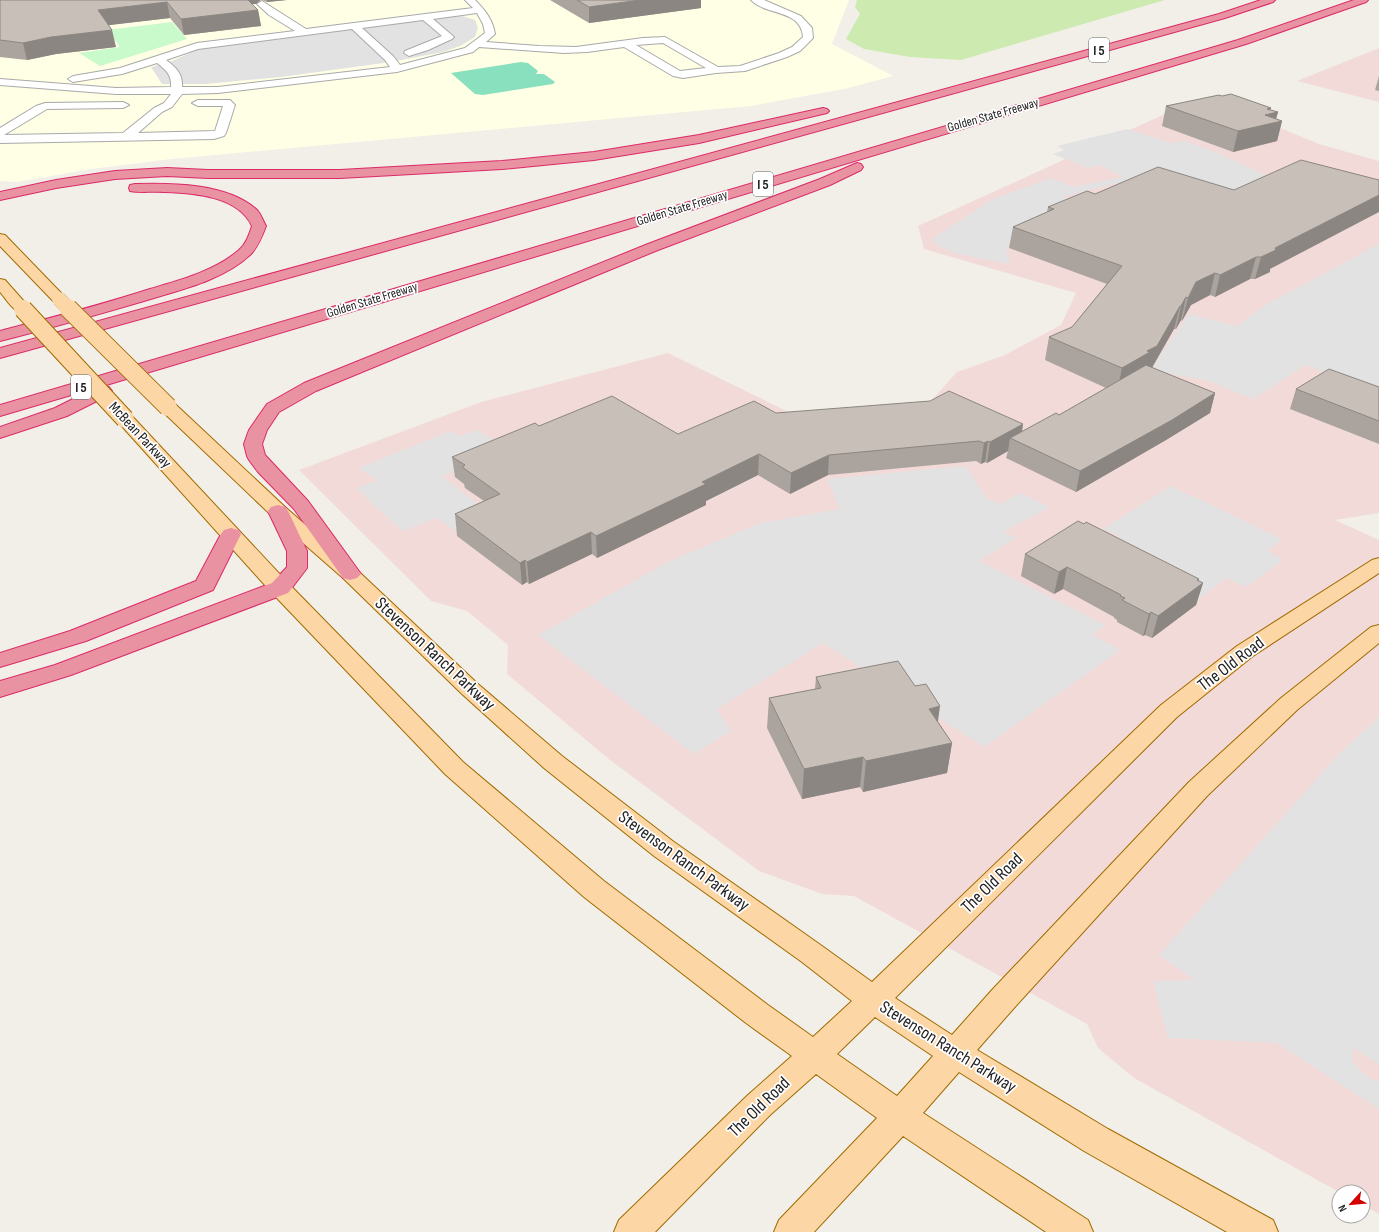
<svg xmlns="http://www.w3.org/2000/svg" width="1379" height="1232" viewBox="0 0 1379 1232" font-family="'Sofia Sans Condensed',sans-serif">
<rect width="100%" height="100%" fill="#f2efe9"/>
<path fill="#f2dad9" d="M 1379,48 L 1379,102 L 1297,81 Z
M 1230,107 L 1319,144 L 1379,161 L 1379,513 L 1335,520 L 1379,540 L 1379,1214 L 1363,1205 L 1363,1192 L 1339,1192 L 1134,1078 L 1098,1048 L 1087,1024 L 854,896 L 822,894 L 759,871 L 610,760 L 507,674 L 508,645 L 467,611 L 431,601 L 299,470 L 481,402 L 668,353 L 807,421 L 922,411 L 957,372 L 1005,355 L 1061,325 L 1076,293 L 924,249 L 918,226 L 1165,114 Z"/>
<path fill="#ffffe5" d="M 0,0 L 849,0 L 832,44 L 893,76 L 844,89 L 750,106 L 171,159 L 91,169 L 17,182 L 0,181 Z"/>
<path fill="#cdebb0" d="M 857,0 L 1165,0 L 961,60 L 910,57 L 864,49 L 846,39 L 860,14 L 855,7 Z"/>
<path fill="#c8facc" d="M 172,22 L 187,39 L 100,66 L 79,53 L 120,47 L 107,30 Z"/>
<path fill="#88e0be" d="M 521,62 L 528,63 L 538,71 L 536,74 L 544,74 L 555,82 L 553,84 L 483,95 L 475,94 L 451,73 Z"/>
<path fill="#e2e2e2" d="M 459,15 L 475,20 L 478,28 L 475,37 L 460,46 L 443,52 L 391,62 L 281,77 L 205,84 L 162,84 L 151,67 L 170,62 L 196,50 L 214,46 Z
M 1127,129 L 1171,143 L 1186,141 L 1224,156 L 1278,181 L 1279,201 L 1156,173 L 1063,197 L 1080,204 L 1017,231 L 1006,248 L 1010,264 L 958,254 L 938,246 L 932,239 L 993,199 L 1051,178 L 1073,187 L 1123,177 L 1100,165 L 1088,168 L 1053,154 L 1064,150 L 1057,146 Z
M 1379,244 L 1379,407 L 1340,379 L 1306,365 L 1253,399 L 1209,381 L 1150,370 L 1189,314 L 1238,326 L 1264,306 Z
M 477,430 L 510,450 L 442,476 L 490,514 L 455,531 L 437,518 L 403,531 L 378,509 L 357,488 L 377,480 L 359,468 L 450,431 L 461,436 Z
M 965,466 L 987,498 L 1000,504 L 1021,493 L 1050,507 L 1003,532 L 1016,538 L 979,561 L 1105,625 L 1093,635 L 1120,650 L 984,747 L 823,643 L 717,709 L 731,731 L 694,754 L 538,635 L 668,562 L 760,523 L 840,509 L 827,479 Z
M 1171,486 L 1282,539 L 1267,551 L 1283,560 L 1246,587 L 1227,578 L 1197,600 L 1099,550 L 1118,536 L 1103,529 Z
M 1379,717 L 1379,1064 L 1354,1048 L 1352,1061 L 1366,1076 L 1379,1082 L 1379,1109 L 1277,1043 L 1168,1038 L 1153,981 L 1195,980 L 1159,955 L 1341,752 Z"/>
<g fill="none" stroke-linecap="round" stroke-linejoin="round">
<g stroke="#a9a9a9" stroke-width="2">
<path id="minor" d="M 465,0 L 475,0 C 485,10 493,20 495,34 L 486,42 L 539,46 L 576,47 L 643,38 L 665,37 L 718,67 L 740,66 L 779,53 L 792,47 L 803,37 C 801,9 766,16 751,0 L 764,0 L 801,16 L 812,28 L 813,38 L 800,51 L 787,57 L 745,71 L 716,73 L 683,78 L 673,76 L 624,47 L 587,52 L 564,53 L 479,47 L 473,52 L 397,72 L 218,93 L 182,94 L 172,107 L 162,112 L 138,133 L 215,131 L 223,106 L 198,106 L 192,103 L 198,100 L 230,100 L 235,105 L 226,133 L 224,136 L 214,139 L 0,143 L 0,128 L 36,106 L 45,103 L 123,102 L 129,105 L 123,108 L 47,109 L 4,135 L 123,133 L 154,108 L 164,103 L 171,94 L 116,94 L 0,85 L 0,79 L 116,88 L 171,87 C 172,75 166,70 157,63 L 122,74 L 73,82 L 68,79 L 73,76 L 120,68 L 197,43 L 295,31 L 269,15 L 257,4 L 262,1 L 306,29 L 473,8 ZM 477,13 L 483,24 L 485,33 L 465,48 L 400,65 L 393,56 L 362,28 L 423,20 L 442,36 L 405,51 L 404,53 L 409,56 L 428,50 L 452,39 L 454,37 L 433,19 ZM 352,29 L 385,60 L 390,67 L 218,87 L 182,87 C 183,74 176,67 166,60 L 198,49 ZM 663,43 L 706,68 L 680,71 L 636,45 Z"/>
</g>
<g stroke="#a06b00" stroke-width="2">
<path id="major" d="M 0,234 L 5,235 L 64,296 L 67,299 L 64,302 L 59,304 L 54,302 L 0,246 Z
M 0,279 L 5,280 L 28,306 L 31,309 L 28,312 C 15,316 8,301 0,292 Z
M 168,402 L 174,403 L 285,507 L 357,570 L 478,684 L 562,756 L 674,842 L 822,946 L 872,982 L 1161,705 L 1237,646 L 1372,560 L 1379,558 L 1379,573 L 1253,656 L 1177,717 L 895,998 L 952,1035 L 992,990 L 1189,782 L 1281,698 L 1371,627 L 1379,625 L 1379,643 L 1297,710 L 1207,796 L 1014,1008 L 977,1050 L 1108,1129 L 1273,1220 L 1278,1232 L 1227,1232 L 1084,1151 L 959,1072 L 923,1113 L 1088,1220 L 1093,1232 L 1046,1232 L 903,1136 L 814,1232 L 774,1232 L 779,1220 L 877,1118 L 816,1074 L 770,1115 L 655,1232 L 614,1232 L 619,1220 L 748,1095 L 792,1056 L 746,1023 L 584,897 L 445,774 L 272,593 L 119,423 L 116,419 L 119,415 L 125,414 L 131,415 L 288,583 L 463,762 L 604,881 L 768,1005 L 813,1037 L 852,1001 L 802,962 L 654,856 L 544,768 L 462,694 L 343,578 L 271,515 L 162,411 L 159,407 L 162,403 ZM 875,1017 L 933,1056 L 897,1096 L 837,1054 Z"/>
</g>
<g stroke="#dc2a67" stroke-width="2">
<path id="highway" d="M 1261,0 L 1275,0 L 1273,2 L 1225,18 L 0,358 L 0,348 L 1219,14 Z
M 1354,0 L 1368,0 L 1366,2 L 1246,44 L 103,386 L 109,387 L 112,391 L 109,395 L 67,416 L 0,438 L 0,427 L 55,408 L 95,388 L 0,416 L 0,405 L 1238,40 Z
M 823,108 L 827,109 L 829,111 L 827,113 L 699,143 L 594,160 L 502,169 L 340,178 L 208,178 L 167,176 L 115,179 L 56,188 L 0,200 L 0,192 L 56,180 L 115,171 L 167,168 L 208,170 L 340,170 L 502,161 L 594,152 L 699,135 Z
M 857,163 L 861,164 L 863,167 L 861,170 L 830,185 L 658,250 L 316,391 L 279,412 L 267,430 L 262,444 L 265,455 L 308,501 L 361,574 L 357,578 L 350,580 L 343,578 L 294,509 L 258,472 L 249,460 L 247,456 L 244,444 L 249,430 L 267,404 L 304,383 L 648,244 L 820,179 Z
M 135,184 C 171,183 228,183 257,210 C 261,214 263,221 266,226 C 262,237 258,247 250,255 C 222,281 179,290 144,301 C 96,315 48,329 0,341 L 0,331 C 50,318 101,305 150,289 C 180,280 215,271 239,250 C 246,244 249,235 252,226 C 238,196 194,193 164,192 C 153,191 141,193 130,191 L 129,188 L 130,185 Z
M 278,505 L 285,507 L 288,511 L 307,551 L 307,568 L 288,593 L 71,675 L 0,697 L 0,681 L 55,665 L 272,583 L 287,567 L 287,551 L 268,511 L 271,507 Z
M 231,528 L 238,530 L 241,534 L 213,590 L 86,641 L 0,667 L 0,653 L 70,631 L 196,581 L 221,534 L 224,530 Z"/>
</g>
<use href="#minor" fill="#fff" fill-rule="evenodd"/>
<use href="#major" fill="#fcd6a4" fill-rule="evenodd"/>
<use href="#highway" fill="#e892a2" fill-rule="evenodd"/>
<g stroke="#a06b00" stroke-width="14" stroke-linecap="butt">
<path id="major-bridge-far1" d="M 59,299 L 69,309"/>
</g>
<g stroke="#a06b00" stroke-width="20" stroke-linecap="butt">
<path id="major-bridge" d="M 68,308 L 168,407
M 23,309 L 125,419"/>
</g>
<use href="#major-bridge-far1" stroke="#fcd6a4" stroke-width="14"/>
<use href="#major-bridge" stroke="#fcd6a4" stroke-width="18"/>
</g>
<path fill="#aba49e" d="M 0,0 L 256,4 L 252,4 L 258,10 L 261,26 L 184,35 L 170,18 L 108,25 L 116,47 L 56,54 L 27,60 L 0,57 Z
M 262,0 L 287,0 L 267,2 Z
M 550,0 L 701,0 L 701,8 L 589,23 Z
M 1379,76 L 1379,91 L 1375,90 Z
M 1222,96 L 1278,112 L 1276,119 L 1282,121 L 1277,141 L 1233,152 L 1162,126 L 1166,106 Z
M 1234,190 L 1270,269 L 1270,272 L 1255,279 L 1250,279 L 1215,297 L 1210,295 L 1191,305 L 1182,321 L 1181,320 L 1176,329 L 1174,329 L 1152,368 L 1215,393 L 1210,413 L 1166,440 L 1076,492 L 1006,458 L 1008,451 L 987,463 L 985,462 L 981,464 L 976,461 L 828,475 L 790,494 L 758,475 L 706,501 L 706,505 L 597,558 L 592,554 L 529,584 L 527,582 L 522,585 L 457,536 L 455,514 L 484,501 L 465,488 L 464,484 L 455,477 L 452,457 L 539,426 L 678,434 L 776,413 L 1023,424 L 1022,431 L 1059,415 L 1106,388 L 1045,360 L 1049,337 L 1072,327 L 1107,284 L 1009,248 L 1013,227 L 1047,212 L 1048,207 L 1095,194 Z
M 1379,387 L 1379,444 L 1290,409 L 1296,389 Z
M 1025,554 L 1199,579 L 1198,581 L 1203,583 L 1196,605 L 1152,638 L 1145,635 L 1143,636 L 1117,622 L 1117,620 L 1114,618 L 1114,617 L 1063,589 L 1054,594 L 1021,576 Z
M 816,677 L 938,722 L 952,743 L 947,773 L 863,792 L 860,787 L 802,799 L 767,728 L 769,698 L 815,689 Z"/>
<path fill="#8b8681" d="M 240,0 L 261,0 L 256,4 L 241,5 Z
M 267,0 L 287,0 L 267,2 Z
M 640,0 L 701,0 L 701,8 L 589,23 L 589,7 Z
M 167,2 L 170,18 L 102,26 L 98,10 Z
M 258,10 L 261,26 L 184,35 L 181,19 Z
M 112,30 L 116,47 L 56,54 L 27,60 L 23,43 L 51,37 Z
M 1271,108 L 1269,114 L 1278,112 L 1275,122 L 1282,121 L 1277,141 L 1233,152 L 1238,131 L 1267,109 Z
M 1379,195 L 1379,212 L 1270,269 L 1270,272 L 1255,279 L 1261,257 L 1275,248 Z
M 1256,257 L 1250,279 L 1215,297 L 1220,275 Z
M 1215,273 L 1210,295 L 1191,305 L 1182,321 L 1188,298 L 1196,282 Z
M 1186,297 L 1181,320 L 1176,329 L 1181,306 Z
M 1180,306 L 1174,329 L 1151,369 L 1117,392 L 1122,368 Z
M 1215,393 L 1210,413 L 1166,440 L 1076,492 L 1080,471 Z
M 1023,424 L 1020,443 L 1010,438 L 1008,451 L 987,463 L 990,442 Z
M 988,441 L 985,462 L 981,464 L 984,443 Z
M 759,454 L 758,475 L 706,501 L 706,505 L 597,558 L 596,536 L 702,482 Z
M 829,455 L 828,475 L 790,494 L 791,473 Z
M 591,532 L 592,554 L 529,584 L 527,562 Z
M 525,560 L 527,582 L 522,585 L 520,563 Z
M 1067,567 L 1063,589 L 1054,594 L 1059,572 Z
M 1199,579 L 1196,588 L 1203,583 L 1196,605 L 1152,638 L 1158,616 Z
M 1151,612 L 1145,635 L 1143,636 L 1149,614 Z
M 940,706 L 936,736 L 929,709 Z
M 952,743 L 947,773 L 863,792 L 866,761 Z
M 863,757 L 860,787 L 802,799 L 804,769 Z"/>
<path fill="#c7bfb8" stroke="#8b8681" d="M 0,0 L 248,0 L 258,10 L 181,19 L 167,2 L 98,10 L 112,30 L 51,37 L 23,43 L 0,40 Z
M 577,0 L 640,0 L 589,7 Z
M 1231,94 L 1271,108 L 1267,109 L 1278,112 L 1265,115 L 1282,121 L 1238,131 L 1166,106 L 1219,95 L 1222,96 Z
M 1301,160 L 1379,180 L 1379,195 L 1275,248 L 1276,250 L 1261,257 L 1256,257 L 1220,275 L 1215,273 L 1196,282 L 1188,298 L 1186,297 L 1181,306 L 1180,306 L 1157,346 L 1147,351 L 1150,352 L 1122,368 L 1049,337 L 1072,327 L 1122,266 L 1013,227 L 1054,209 L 1048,207 L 1087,191 L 1095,194 L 1158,167 L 1234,190 Z
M 1146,365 L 1215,393 L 1172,420 L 1080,471 L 1010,438 L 1056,413 L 1059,415 Z
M 1329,369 L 1379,387 L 1379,421 L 1296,389 Z
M 949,391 L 1023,424 L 990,442 L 988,441 L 984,443 L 979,441 L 829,455 L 791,473 L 759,454 L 702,482 L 706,484 L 596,536 L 591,532 L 527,562 L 525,560 L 520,563 L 455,514 L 500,494 L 462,467 L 465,465 L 452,457 L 535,423 L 539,426 L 612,396 L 678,434 L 754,401 L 776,413 L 930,401 Z
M 1078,521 L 1084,524 L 1086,522 L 1199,579 L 1197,580 L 1203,583 L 1158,616 L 1151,612 L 1149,614 L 1122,600 L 1125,598 L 1120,596 L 1121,595 L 1067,567 L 1059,572 L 1025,554 Z
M 898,661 L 915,686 L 926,684 L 940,706 L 929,709 L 952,743 L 866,761 L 863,757 L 804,769 L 769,698 L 821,688 L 816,677 Z"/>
<g text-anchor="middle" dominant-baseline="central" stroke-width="3.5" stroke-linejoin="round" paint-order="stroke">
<g font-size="13" fill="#222" stroke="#fff">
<text transform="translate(993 115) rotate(-16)">Golden State Freeway</text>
<text transform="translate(682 208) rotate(-17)">Golden State Freeway</text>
<text transform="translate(372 300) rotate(-17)">Golden State Freeway</text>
</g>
<g fill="#fff" stroke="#646464" stroke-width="1">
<rect x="1089" y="38" width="20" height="24" rx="3"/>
<rect x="753" y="172" width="20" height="24" rx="3"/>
<rect x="71" y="375" width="20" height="24" rx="3"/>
</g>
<g font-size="14" font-weight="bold" fill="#222">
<text x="1099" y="50">I 5</text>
<text x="763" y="184">I 5</text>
<text x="81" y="387">I 5</text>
</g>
<g font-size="15" fill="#222" stroke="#fff">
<text transform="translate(140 435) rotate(47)">McBean Parkway</text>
</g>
<g font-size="18" fill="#222" stroke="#fff">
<text transform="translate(435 654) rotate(43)">Stevenson Ranch Parkway</text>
<text transform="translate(1231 664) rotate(-37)">The Old Road</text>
<text transform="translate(684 861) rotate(36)">Stevenson Ranch Parkway</text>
<text transform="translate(992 883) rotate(-44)">The Old Road</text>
<text transform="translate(948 1047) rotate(32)">Stevenson Ranch Parkway</text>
<text transform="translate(759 1107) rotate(-44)">The Old Road</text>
</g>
</g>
<g transform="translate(1351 1204) rotate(243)"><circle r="19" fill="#ffffff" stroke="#a7a7a7"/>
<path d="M0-3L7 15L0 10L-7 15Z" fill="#d40000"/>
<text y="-6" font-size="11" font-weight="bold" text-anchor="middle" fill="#222222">N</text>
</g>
</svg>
